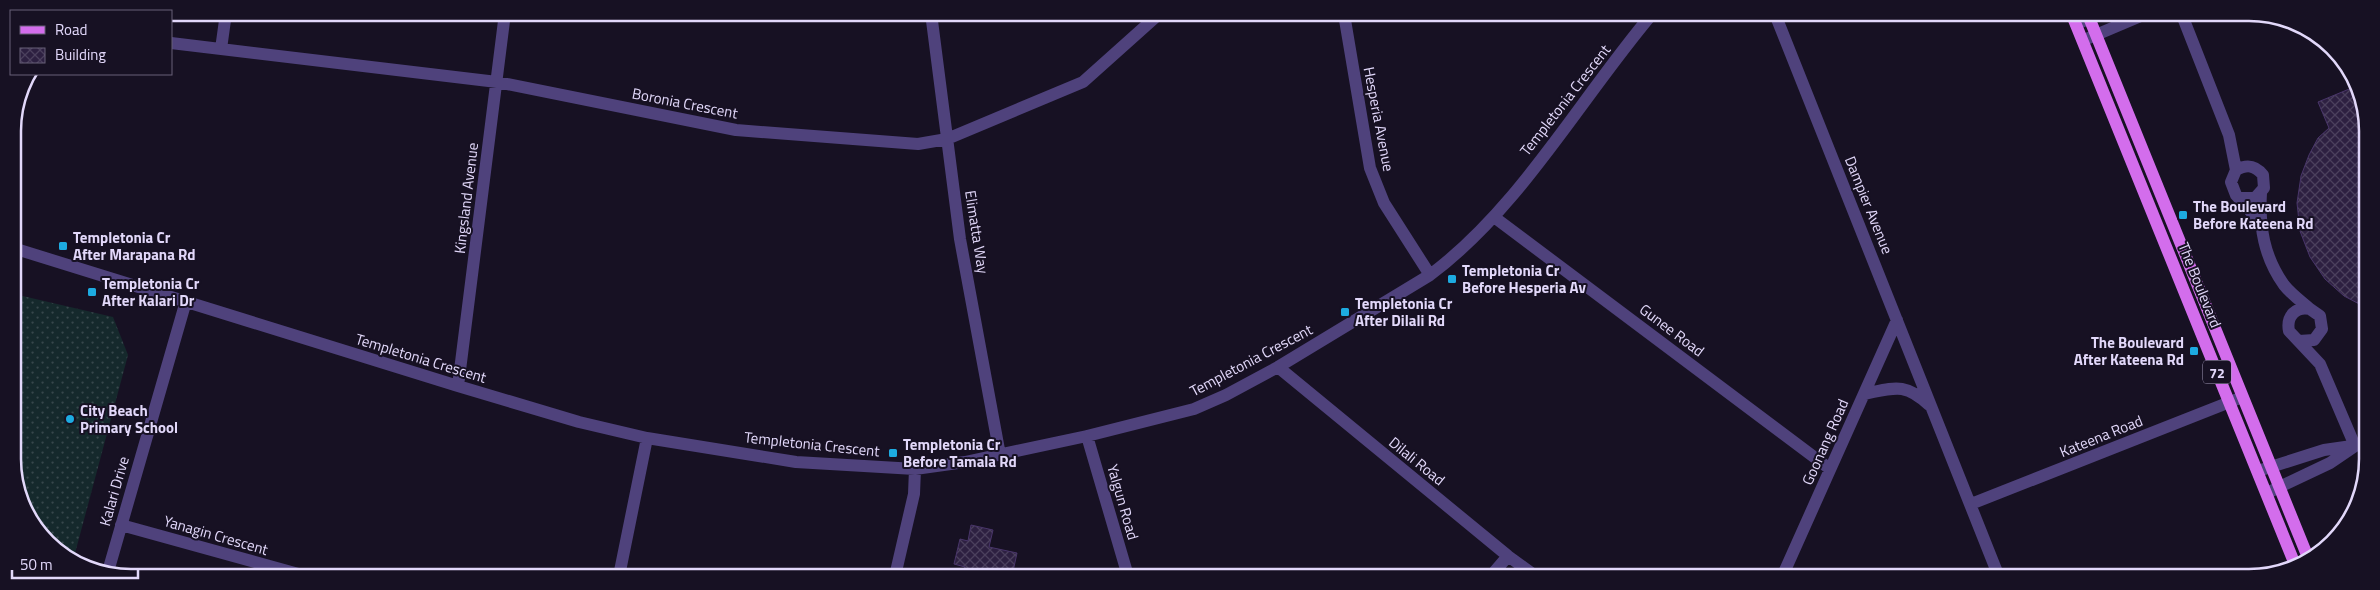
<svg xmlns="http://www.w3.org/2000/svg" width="2380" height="590" viewBox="0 0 2380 590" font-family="'Titillium Web',sans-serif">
<defs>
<pattern id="grass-dots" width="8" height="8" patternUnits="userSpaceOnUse" patternTransform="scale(1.25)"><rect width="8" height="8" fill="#15292c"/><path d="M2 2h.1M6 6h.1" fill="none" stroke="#37474c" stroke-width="1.8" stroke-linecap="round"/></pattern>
<pattern id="building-cross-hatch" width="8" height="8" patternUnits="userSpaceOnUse" patternTransform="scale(1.25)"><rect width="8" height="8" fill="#2d2041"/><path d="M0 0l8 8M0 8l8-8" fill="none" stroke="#4b405d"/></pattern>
</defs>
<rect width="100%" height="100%" fill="#171123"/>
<path fill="url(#grass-dots)" d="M 14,294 L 113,317 L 128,355 L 74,557 L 47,543 L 15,483 Z"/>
<path fill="url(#building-cross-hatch)" stroke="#49356a" d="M 2354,87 L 2365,108 L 2365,307 L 2344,296 L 2325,279 L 2310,257 L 2300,231 L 2297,203 L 2301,176 L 2309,155 L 2318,138 L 2329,128 L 2318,102 Z
M 971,525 L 993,530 L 989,547 L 1017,553 L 1012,576 L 992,572 L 991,576 L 963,576 L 965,567 L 954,564 L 960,539 L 968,541 Z"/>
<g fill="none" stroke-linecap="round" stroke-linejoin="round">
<path stroke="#4f427c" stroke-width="12" d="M 931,13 L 960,239 L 1000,455
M 1344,14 L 1370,168 L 1384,203 L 1430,275
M 1775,14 L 1999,577
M 2182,15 L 2229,135 L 2236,170
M 2076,24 L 2099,15
M 2084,40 L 2143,15
M 171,43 L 497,82 L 736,130 L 918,144 L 947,139 L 1083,82 L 1159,14
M 221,49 L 226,13
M 2261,193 C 2259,227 2264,257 2284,285 C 2291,294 2302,302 2310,309
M 2241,198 L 2255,198 L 2264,188 L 2263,175 C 2255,165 2247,164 2236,170 L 2231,182 L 2236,195 L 2260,222
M 1494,217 L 1830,469
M 13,248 L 458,386 L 579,422 L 647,438 L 796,462 L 915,469 L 965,462 L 1087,436 L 1194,409 L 1226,395 L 1278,367 L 1430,275 C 1520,208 1580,99 1652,14
M 2299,341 L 2314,340 L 2322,329 L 2320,316 L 2310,309 C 2296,306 2286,316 2289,331 L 2320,364 L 2355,446
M 1278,367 L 1508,556 L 1537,577
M 458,386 L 505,13
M 1864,394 C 1894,388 1905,382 1929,405
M 1087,436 L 1128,576
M 2258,471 L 2324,450 L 2352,446
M 2267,493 L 2330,463 L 2355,446 L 2365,442
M 1971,504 L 2240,398
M 121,525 L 302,575
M 107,575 L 186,301
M 619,576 L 647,438
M 895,576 L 914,494 L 915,469
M 1490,577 L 1508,556
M 1782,577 L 1897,320"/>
<path stroke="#d36dec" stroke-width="12" d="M 2072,15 L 2296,567
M 2088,15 L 2309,560"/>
</g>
<g fill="#1dabe1" stroke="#171123" stroke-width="2">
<rect x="2178" y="210" width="10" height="10" rx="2.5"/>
<rect x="58" y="241" width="10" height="10" rx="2.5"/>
<rect x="1447" y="274" width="10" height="10" rx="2.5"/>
<rect x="87" y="287" width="10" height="10" rx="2.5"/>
<rect x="1340" y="307" width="10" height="10" rx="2.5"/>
<rect x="2189" y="346" width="10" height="10" rx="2.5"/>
<circle cx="70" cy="419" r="5"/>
<rect x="888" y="448" width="10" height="10" rx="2.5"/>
</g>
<g text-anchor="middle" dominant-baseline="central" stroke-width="4" stroke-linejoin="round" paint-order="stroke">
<rect fill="#171123" stroke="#a59cba" stroke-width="1" x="2203" y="360.5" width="28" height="23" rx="4"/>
<g font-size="14" font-weight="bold" fill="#e2d8fa">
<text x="2217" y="372">72</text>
</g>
<g font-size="15" fill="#e2d8fa" stroke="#171123">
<text transform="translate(1565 100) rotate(-52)">Templetonia Crescent</text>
<text transform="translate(685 103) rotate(11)">Boronia Crescent</text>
<text transform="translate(1379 119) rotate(79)">Hesperia Avenue</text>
<text transform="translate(466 198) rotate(-83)">Kingsland Avenue</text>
<text transform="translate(1869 205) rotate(68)">Dampier Avenue</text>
<text transform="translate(977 232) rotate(81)">Elimatta Way</text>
<text transform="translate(2200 285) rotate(68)">The Boulevard</text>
<text transform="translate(1672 330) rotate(37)">Gunee Road</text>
<text transform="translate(421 358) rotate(17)">Templetonia Crescent</text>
<text transform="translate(1251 360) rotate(-28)">Templetonia Crescent</text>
<text transform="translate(2101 436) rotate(-22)">Kateena Road</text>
<text transform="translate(1825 442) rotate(-66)">Goonang Road</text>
<text transform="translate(812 444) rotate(6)">Templetonia Crescent</text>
<text transform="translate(1417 461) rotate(39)">Dilali Road</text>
<text transform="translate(114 491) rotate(-74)">Kalari Drive</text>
<text transform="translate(1123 502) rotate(74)">Yalgun Road</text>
<text transform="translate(216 535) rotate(16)">Yanagin Crescent</text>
</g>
<g font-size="15" font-weight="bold" fill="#e2d8fa" stroke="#171123" text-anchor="start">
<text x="2193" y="206">The Boulevard<tspan x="2193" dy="17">Before Kateena Rd</tspan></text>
<text x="73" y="237">Templetonia Cr<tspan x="73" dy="17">After Marapana Rd</tspan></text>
<text x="1462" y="270">Templetonia Cr<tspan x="1462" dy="17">Before Hesperia Av</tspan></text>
<text x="102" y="283">Templetonia Cr<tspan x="102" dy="17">After Kalari Dr</tspan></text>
<text x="1355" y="303">Templetonia Cr<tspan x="1355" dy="17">After Dilali Rd</tspan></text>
<text x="2184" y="342" text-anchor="end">The Boulevard<tspan x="2184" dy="17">After Kateena Rd</tspan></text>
<text x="80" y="410">City Beach<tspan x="80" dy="17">Primary School</tspan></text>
<text x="903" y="444">Templetonia Cr<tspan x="903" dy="17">Before Tamala Rd</tspan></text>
</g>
</g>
<path d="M0 0H2380V590H0ZM131 21H2249A110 110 0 0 1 2359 131V459A110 110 0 0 1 2249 569H131A110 110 0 0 1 21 459V131A110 110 0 0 1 131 21Z" fill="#171123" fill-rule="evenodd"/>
<path fill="none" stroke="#e2d8fa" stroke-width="2.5" d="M131 21H2249A110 110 0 0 1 2359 131V459A110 110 0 0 1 2249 569H131A110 110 0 0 1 21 459V131A110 110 0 0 1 131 21Z"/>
<rect x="10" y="10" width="162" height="65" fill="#171123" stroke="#686179"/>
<rect x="20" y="26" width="25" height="8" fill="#d36dec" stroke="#686179"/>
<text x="55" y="35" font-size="15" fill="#e2d8fa">Road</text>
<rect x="20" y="48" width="25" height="15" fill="url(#building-cross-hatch)" stroke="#686179"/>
<text x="55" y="60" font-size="15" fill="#e2d8fa">Building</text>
<path d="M12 570v8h126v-8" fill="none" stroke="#e2d8fa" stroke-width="2.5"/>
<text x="20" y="570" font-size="15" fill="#e2d8fa" stroke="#171123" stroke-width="4" paint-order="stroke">50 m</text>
</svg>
